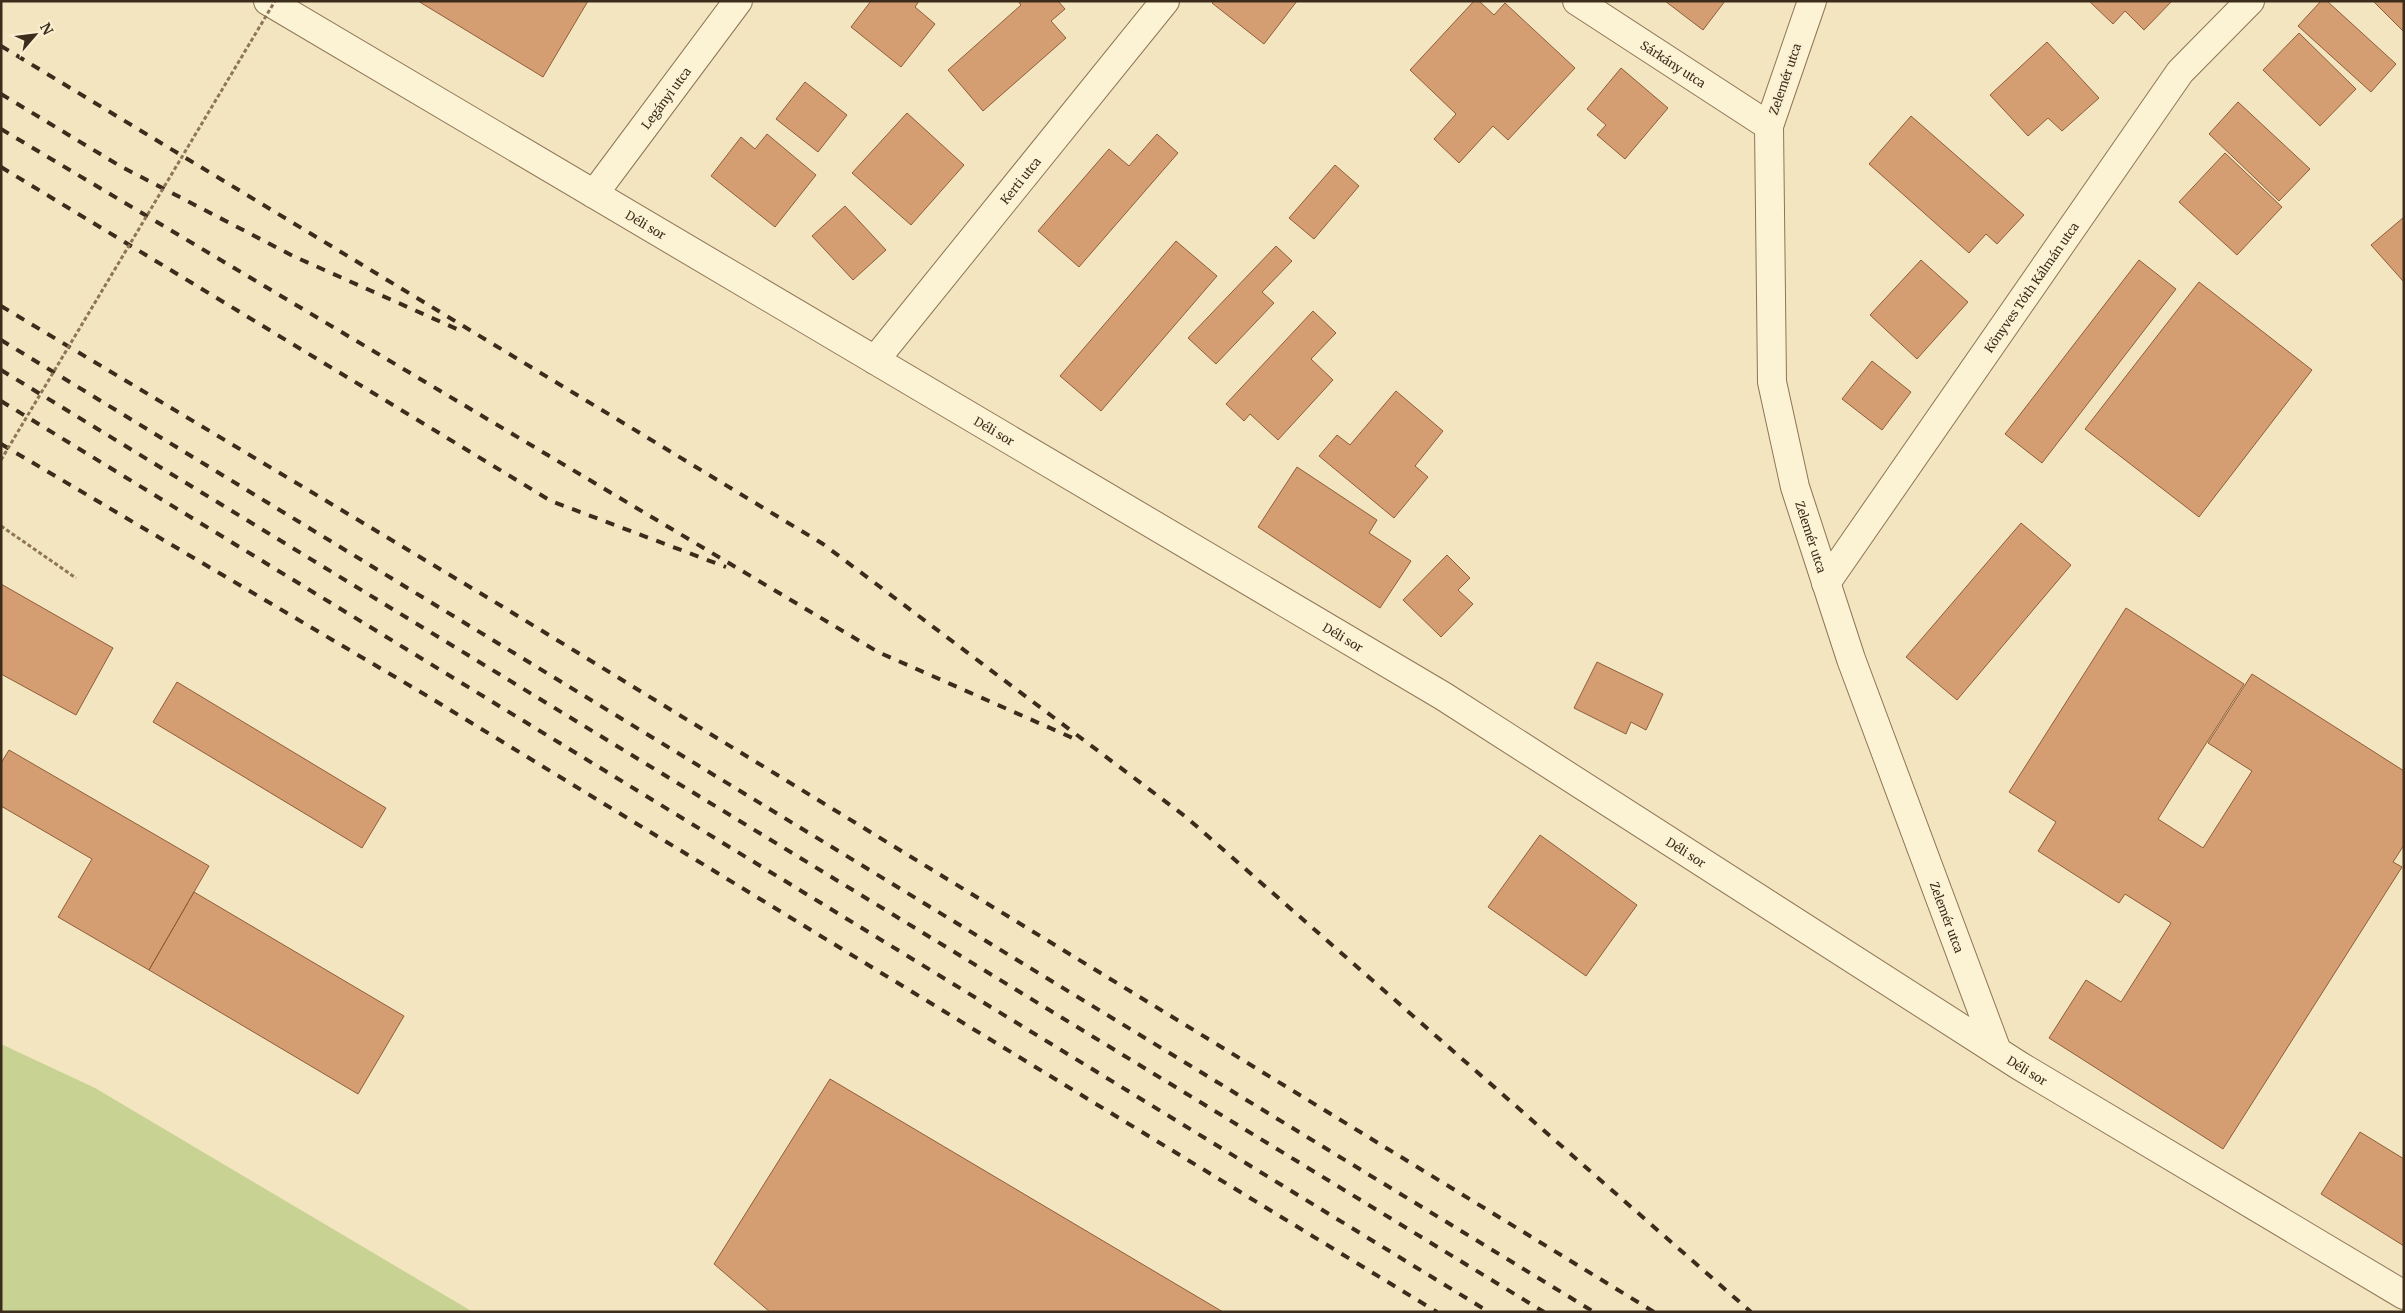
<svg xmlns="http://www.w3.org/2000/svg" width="2405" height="1313" viewBox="0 0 2405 1313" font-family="Merriweather,serif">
<rect width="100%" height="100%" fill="#f2e5c0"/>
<path fill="#c8d292" d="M 1,1044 L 95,1088 L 473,1312 L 1,1312 Z"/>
<path fill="#d59e72" stroke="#8f5e39" d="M 418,1 L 588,1 L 543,77 Z
M 871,1 L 919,1 L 915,7 L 935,24 L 901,67 L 851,27 Z
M 1018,1 L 1058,1 L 1065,9 L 1051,21 L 1066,38 L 983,111 L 948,70 L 1021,5 Z
M 1214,1 L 1297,1 L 1264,44 L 1212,3 Z
M 1474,1 L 1479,1 L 1494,15 L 1505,3 L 1575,68 L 1508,140 L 1493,126 L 1459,163 L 1434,139 L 1456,114 L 1410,70 Z
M 1665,1 L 1725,1 L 1703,30 Z
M 2089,1 L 2172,1 L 2144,30 L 2125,11 L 2113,24 Z
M 2321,1 L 2327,1 L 2396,64 L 2371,92 L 2298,26 Z
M 2373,1 L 2404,1 L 2404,32 Z
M 2299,33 L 2356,89 L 2320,126 L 2263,70 Z
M 2047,42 L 2099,98 L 2062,131 L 2048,118 L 2028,136 L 1990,95 Z
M 1621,68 L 1668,108 L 1625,159 L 1597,135 L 1606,125 L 1587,109 Z
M 805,82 L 847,115 L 818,152 L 776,119 Z
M 2238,102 L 2310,169 L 2279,201 L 2209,134 Z
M 907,113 L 964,165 L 911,225 L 852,173 Z
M 1911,116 L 2024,215 L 1997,244 L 1986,234 L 1969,253 L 1869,164 Z
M 767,134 L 816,175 L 775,227 L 711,176 L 741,137 L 755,149 Z
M 1157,134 L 1178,153 L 1079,267 L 1038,231 L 1109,149 L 1129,166 Z
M 2225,153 L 2282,207 L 2237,255 L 2179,202 Z
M 1335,165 L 1359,186 L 1314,239 L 1289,218 Z
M 845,206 L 886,250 L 853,280 L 812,236 Z
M 2404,217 L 2404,281 L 2403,281 L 2371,245 Z
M 1176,241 L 1217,276 L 1101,411 L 1060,376 Z
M 1276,246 L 1292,261 L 1262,292 L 1274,303 L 1216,364 L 1188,338 Z
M 1921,260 L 1968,302 L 1917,359 L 1870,315 Z
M 2139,260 L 2176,289 L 2042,463 L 2005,434 Z
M 2199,282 L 2312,370 L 2199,517 L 2085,429 Z
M 1313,311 L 1336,333 L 1311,359 L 1333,380 L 1278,440 L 1250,414 L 1244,421 L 1226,404 Z
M 1872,361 L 1911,392 L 1882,430 L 1842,399 Z
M 1396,391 L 1443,431 L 1415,466 L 1428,477 L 1394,518 L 1319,456 L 1337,435 L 1350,445 Z
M 1297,467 L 1377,520 L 1369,533 L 1411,561 L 1380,608 L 1258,527 Z
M 2021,523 L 2071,565 L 1957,700 L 1906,657 Z
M 1447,555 L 1470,578 L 1458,590 L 1473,604 L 1441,637 L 1403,600 Z
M 1,584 L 113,648 L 76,715 L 1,674 Z
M 2126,608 L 2244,684 L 2158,819 L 2203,848 L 2252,771 L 2208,743 L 2252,674 L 2404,771 L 2404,845 L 2393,862 L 2402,867 L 2223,1149 L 2049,1038 L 2086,980 L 2121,1002 L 2171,923 L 2125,894 L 2119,903 L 2038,851 L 2056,822 L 2009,792 Z
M 1597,662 L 1663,694 L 1646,730 L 1631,722 L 1626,734 L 1574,708 Z
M 177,682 L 386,808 L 362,848 L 153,722 Z
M 9,750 L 209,866 L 149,970 L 58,917 L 92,859 L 1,806 L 1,763 Z
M 1540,835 L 1637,905 L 1586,976 L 1488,907 Z
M 194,892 L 404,1016 L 358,1094 L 149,970 Z
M 830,1079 L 1223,1312 L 770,1312 L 714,1264 Z
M 2360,1132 L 2404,1159 L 2404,1246 L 2321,1194 Z"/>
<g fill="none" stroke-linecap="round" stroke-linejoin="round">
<g stroke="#8e7556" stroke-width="30">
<g id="minor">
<path id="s1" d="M 268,1 L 1443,696 L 2020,1066 L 2404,1295"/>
<path id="s2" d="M 1577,1 L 1769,126"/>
<path id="s3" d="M 1812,1 L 1769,126 L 1772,382 L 1795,487 L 1851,659 L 1997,1051"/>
<path id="s4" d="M 594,194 L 738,1"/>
<path id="s5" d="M 875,360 L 1165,1"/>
<path id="s6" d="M 1826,583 L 2180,72 L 2250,1"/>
</g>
</g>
<path stroke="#8e7556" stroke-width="3" stroke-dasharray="4 2.5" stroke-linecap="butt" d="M 1,526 L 76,578"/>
<use href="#minor" stroke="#fcf2d4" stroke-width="28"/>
<path stroke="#3c2c1c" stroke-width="4" stroke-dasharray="9 9" stroke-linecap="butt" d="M 1,46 L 823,544 L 1186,817 L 1751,1312
M 1,94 L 120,166 L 293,256 L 459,330
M 1,129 L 878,652 L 1075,739
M 1,167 L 551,501 L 726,567
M 1,306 L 490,599 L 1654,1312
M 1,340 L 1594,1312
M 1,370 L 1544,1312
M 1,401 L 1489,1312
M 1,444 L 429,697 L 1437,1312"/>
<path stroke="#8e7556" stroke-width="3" stroke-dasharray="4 2.5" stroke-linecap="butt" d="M 1,460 L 275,1"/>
</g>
<g text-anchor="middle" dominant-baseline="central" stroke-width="4" stroke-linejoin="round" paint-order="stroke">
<g font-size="12" fill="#3c2c1c" stroke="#f9efd0">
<text stroke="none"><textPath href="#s2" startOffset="115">Sárkány utca</textPath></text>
<text transform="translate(1785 79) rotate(-71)">Zelemér utca</text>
<text stroke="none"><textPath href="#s4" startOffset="120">Legányi utca</textPath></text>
<text stroke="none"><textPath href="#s5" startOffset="231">Kerti utca</textPath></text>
<text stroke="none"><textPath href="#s1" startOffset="439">Déli sor</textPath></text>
<text stroke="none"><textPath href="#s6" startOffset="360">Könyves Tóth Kálmán utca</textPath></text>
<text stroke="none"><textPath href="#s1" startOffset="844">Déli sor</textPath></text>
<text stroke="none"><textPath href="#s3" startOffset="548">Zelemér utca</textPath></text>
<text stroke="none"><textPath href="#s1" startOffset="1249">Déli sor</textPath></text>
<text stroke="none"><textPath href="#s1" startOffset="1654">Déli sor</textPath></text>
<text stroke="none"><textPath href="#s3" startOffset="952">Zelemér utca</textPath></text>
<text stroke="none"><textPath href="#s1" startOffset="2059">Déli sor</textPath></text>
</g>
</g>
<rect width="2405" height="1313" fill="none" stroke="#3c2c1c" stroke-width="5"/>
<g transform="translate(35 35) rotate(62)" stroke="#f9efd0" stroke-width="4" paint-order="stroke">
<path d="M0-4L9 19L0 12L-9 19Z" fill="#3c2c1c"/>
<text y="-8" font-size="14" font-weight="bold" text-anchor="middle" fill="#3c2c1c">N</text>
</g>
</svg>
